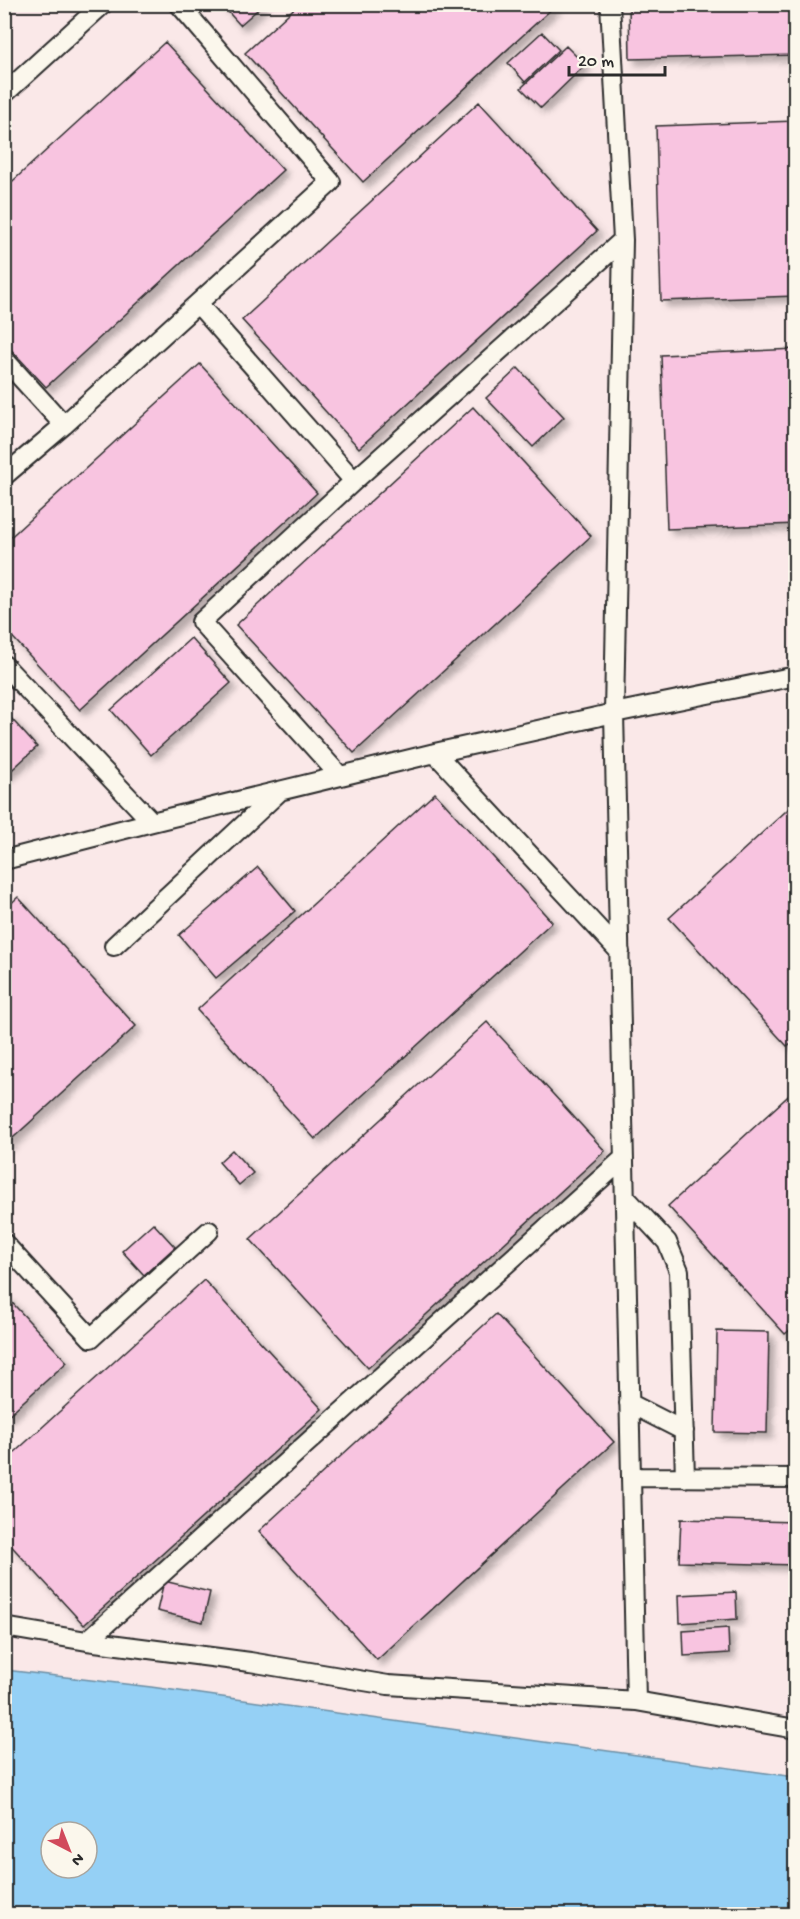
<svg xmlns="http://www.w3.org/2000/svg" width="800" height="1919" viewBox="0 0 800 1919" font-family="'Gochi Hand',sans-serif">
<defs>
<filter id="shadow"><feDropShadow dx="5.5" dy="5.5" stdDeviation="3" flood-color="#0004"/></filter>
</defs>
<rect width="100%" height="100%" fill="#fae8e8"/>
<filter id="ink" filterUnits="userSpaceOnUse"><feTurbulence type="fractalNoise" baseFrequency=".0167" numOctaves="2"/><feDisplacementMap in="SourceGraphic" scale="12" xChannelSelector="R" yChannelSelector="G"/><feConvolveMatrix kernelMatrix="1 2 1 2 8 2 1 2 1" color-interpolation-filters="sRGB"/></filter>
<g filter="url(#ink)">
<path fill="#95d0f5" stroke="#6b8ea4" stroke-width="1.5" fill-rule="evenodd" d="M 5,1670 L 151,1687 L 795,1777 L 795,1914 L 5,1914 ZM 51,1832 L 87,1832 L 87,1868 L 51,1868 Z"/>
<path fill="#f8c4e0" stroke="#2b2b2b" stroke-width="1.5" filter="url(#shadow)" d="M 221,4 L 264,4 L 240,25 Z
M 299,4 L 557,4 L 363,182 L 245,53 Z
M 629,4 L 796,4 L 796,55 L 630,59 Z
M 542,32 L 559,50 L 525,82 L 508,63 Z
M 165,42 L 283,170 L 46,387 L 4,342 L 4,189 Z
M 566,46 L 585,65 L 541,108 L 521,88 Z
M 479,102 L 597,231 L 359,448 L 242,320 Z
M 796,121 L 796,296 L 661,301 L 656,126 Z
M 796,349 L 796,524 L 667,529 L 661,355 Z
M 200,364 L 317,493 L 80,710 L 4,628 L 4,543 Z
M 518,368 L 564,417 L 533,447 L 486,398 Z
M 473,407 L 591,536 L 354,753 L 236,625 Z
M 191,638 L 231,683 L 151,755 L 111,710 Z
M 9,716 L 37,747 L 4,777 L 4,720 Z
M 435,793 L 552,922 L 315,1139 L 197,1010 Z
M 796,802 L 796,1039 L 787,1046 L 669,918 Z
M 258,867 L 295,911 L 216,978 L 179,935 Z
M 18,897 L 136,1026 L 4,1146 L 4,910 Z
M 487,1022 L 605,1151 L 368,1368 L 250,1239 Z
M 796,1089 L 796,1325 L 785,1334 L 668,1206 Z
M 232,1150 L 253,1173 L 239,1185 L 219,1162 Z
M 153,1223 L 175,1247 L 144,1275 L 122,1251 Z
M 204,1280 L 322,1409 L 84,1625 L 4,1538 L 4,1462 Z
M 4,1294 L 67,1362 L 4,1419 Z
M 496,1314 L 614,1442 L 377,1660 L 259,1531 Z
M 717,1331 L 769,1332 L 767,1433 L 715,1432 Z
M 681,1519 L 796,1522 L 796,1565 L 679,1562 Z
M 164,1581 L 210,1592 L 203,1622 L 157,1611 Z
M 736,1592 L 737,1619 L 680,1623 L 679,1595 Z
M 728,1628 L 729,1653 L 684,1656 L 683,1631 Z"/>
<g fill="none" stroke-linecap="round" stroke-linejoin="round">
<g stroke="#2b2b2b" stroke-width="22">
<path id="lane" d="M 610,4 L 623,240 L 614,713 L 636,1701
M 4,94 L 103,4
M 198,304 L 354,481
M 4,359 L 64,425 L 4,476
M 64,425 L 331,182 L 179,4
M 4,665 L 152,822
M 435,753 L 620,952
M 339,775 L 201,622 L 354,481 L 623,240
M 4,860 L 152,822 L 435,753 L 614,713 L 796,676
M 114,946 L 280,791
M 625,1197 L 667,1242 L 679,1271 L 685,1478
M 4,1243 L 91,1338 L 209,1231
M 629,1403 L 684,1431
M 631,1477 L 796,1478
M 4,1627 L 87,1641 L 250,1662 L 388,1685 L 636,1701 L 796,1729
M 87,1641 L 624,1158"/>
</g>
<use href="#lane" stroke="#fbf7ec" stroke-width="18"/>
</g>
</g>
<rect width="800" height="1919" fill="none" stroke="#fbf7ec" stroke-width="24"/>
<rect x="12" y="12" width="776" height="1895" fill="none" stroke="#2b2b2b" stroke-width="2" filter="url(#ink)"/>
<g transform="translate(69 1850) rotate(138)"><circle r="28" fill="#fbf7ec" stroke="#a8a59f" stroke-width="1.5"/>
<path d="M0-4.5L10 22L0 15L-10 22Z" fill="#d1495b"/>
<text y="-9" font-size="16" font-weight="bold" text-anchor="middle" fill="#2b2b2b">N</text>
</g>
<path d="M569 66v9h96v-9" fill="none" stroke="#2b2b2b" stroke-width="3"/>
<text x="578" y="66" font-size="18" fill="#2b2b2b" stroke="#fbf7ec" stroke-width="4.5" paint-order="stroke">20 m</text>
</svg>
